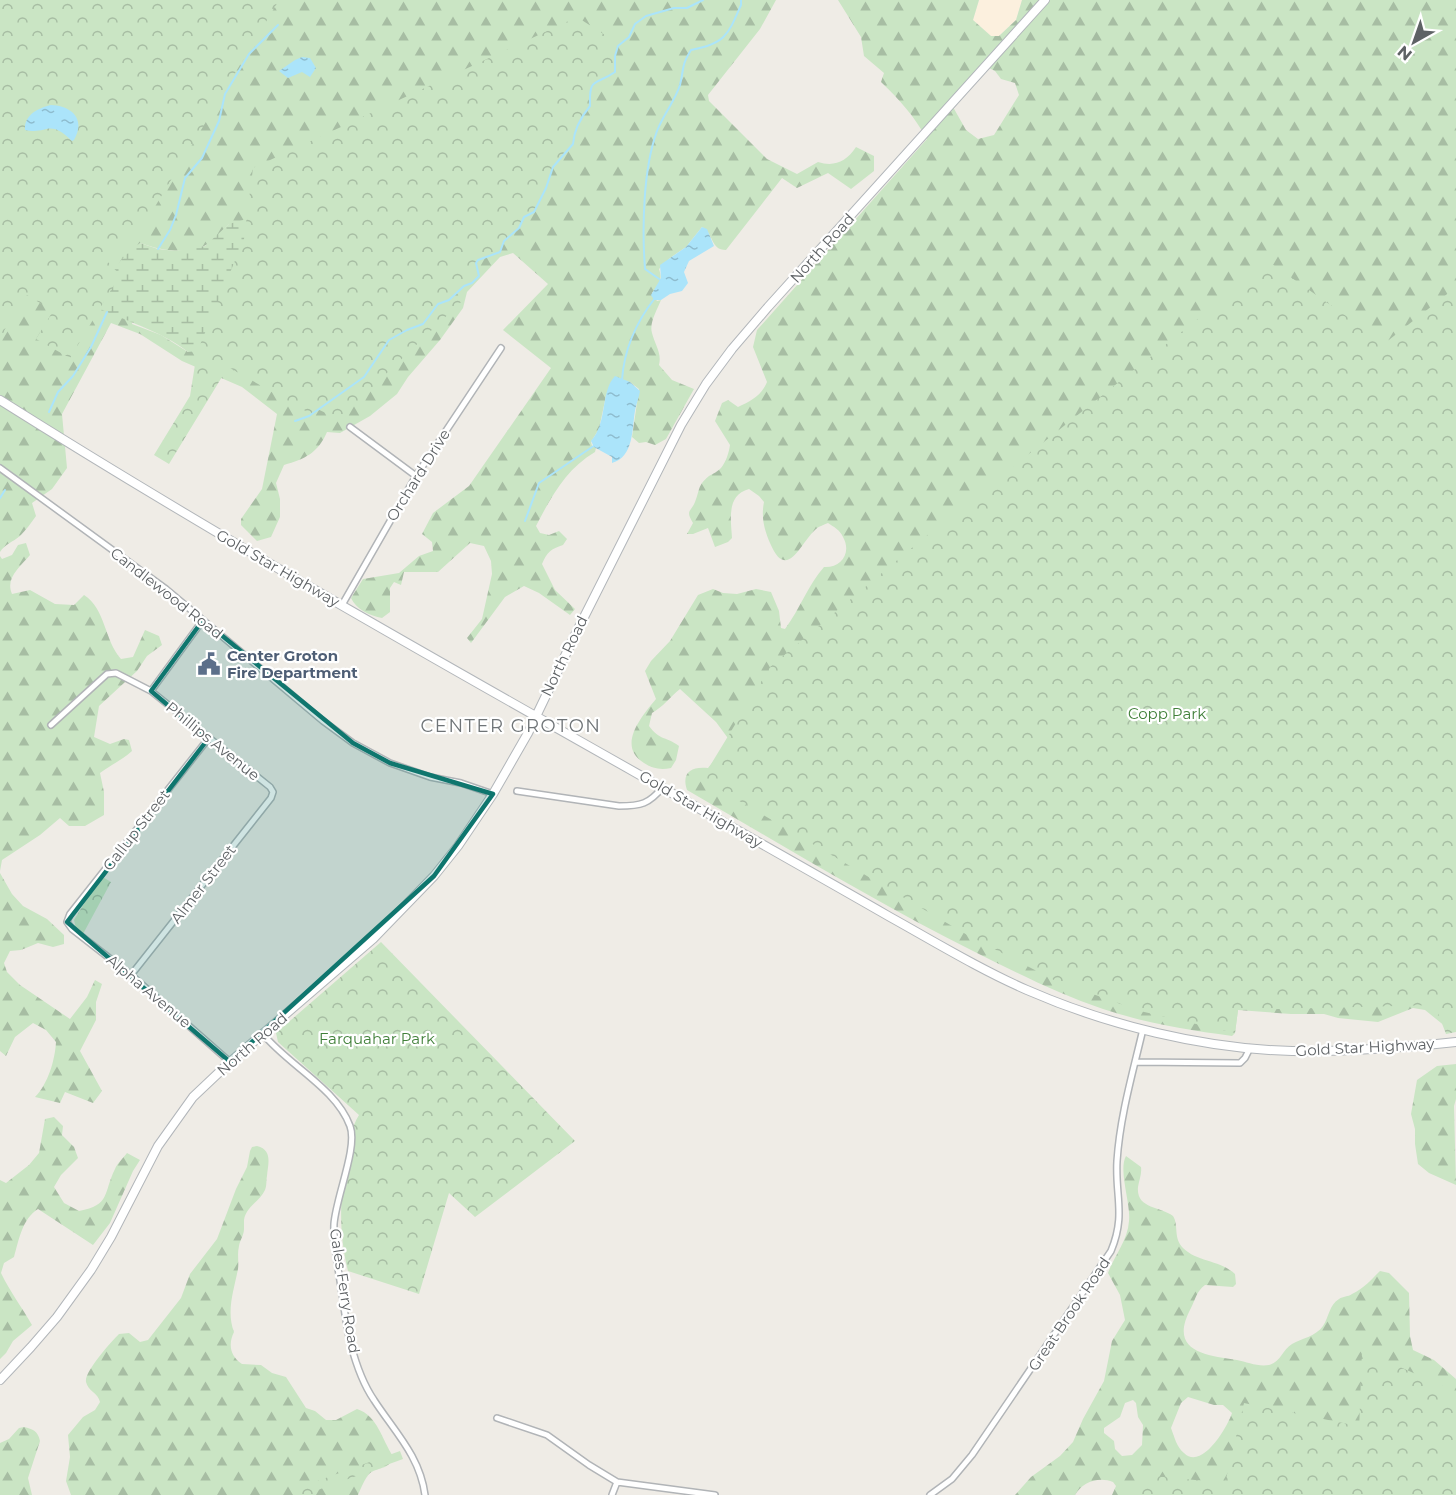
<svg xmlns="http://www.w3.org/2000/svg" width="1456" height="1495" viewBox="0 0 1456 1495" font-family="Montserrat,sans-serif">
<defs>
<pattern id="forest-firs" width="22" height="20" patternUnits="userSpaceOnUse" patternTransform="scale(1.5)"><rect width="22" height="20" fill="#cae5c4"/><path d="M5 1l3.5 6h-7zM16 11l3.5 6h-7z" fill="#a7bda3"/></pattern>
<pattern id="wetland-marsh" width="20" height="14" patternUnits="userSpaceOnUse" patternTransform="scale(1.5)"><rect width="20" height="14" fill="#cae5c4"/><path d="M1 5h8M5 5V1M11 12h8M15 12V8" fill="none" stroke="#a7bda3"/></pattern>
<pattern id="park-crowns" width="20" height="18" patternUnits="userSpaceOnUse" patternTransform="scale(1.5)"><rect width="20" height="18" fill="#cae5c4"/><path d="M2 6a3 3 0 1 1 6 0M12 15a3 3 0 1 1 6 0" fill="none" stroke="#a7bda3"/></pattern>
<pattern id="water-ripples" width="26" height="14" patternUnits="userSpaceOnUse" patternTransform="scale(1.5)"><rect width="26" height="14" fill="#abe4fa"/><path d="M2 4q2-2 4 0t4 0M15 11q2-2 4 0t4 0" fill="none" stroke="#8ebcce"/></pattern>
</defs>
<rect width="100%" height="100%" fill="#efece6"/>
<path fill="#fcf0de" d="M 979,0 L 1022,0 L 1016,20 L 999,36 L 991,36 L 973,20 Z"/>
<path fill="url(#forest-firs)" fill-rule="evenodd" d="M 0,0 L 776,0 L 760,29 L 708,95 L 709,101 L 767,159 L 797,174 L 818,162 C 834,167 846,162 856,147 L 874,156 L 874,171 L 851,189 L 828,173 L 797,188 L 782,178 L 726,250 C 710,250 714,233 702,227 L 686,247 L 670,258 L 659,269 C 663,280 659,285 652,293 L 657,301 L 661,300 C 657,310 649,323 652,333 C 655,345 662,353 659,365 L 672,380 L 694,389 L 666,439 L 655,445 L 646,442 L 639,443 L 632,437 L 639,389 L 630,382 L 606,396 L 599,429 L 591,442 L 592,446 L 596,448 L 595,452 C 566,469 551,497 536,526 L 540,533 L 549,535 L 559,531 L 567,539 L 563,545 C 551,549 547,552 542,564 L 555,590 L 575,609 L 570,615 L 539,593 L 524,586 L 505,597 L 471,643 L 467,638 L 482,619 L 492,574 L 491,561 L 484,546 L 470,543 L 438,572 L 404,572 L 401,585 L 394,582 L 390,588 L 390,612 L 382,618 C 370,616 356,609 351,598 L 363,579 L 399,573 L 419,556 L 433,551 L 432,542 L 422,534 L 433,513 L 469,486 L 551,368 L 503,330 L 548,284 L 513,253 L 500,257 L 467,292 L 463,308 L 440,340 L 408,377 L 397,394 L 370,416 L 340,433 L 327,432 C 318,453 305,459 284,465 L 276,483 L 280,499 L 280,517 L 271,537 L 257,541 L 241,525 L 241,519 L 262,489 L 277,414 L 242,387 L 182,361 L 140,334 L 111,323 L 62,414 L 67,468 L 52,489 L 32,503 L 36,516 C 31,523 26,530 20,536 C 13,542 5,544 0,552 ZM 229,224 L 188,352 L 161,335 L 132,324 L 140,243 C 160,250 184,255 204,246 C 213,242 222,231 229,224 Z
M 838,0 L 979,0 L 973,20 L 991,36 L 999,36 L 1016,20 L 1022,0 L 1456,0 L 1456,1023 L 1446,1027 L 1425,1010 L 1413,1008 L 1378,1022 L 1338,1018 L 1324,1014 L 1291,1014 L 1238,1010 L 1235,1033 L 1232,1036 C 1188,1030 1145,1023 1103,1009 C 1058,994 1015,972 973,951 C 875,902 782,845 687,790 C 681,772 692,766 708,768 L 730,741 L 716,722 L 680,689 C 670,697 663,707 652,713 L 649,726 C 660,741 666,736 679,746 L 676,760 L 671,768 C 661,770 653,769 644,763 C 616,746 642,716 656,699 L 645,671 L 651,661 L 670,641 L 698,595 L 713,589 L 723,593 L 737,594 L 756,589 L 771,592 L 779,611 L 781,628 L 785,629 C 800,609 808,585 824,567 C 841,568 852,553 843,537 C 840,530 834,527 828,523 C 824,525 819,526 816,529 C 800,543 787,583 770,543 C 764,529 761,517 764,502 L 759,496 L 749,489 C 726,495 731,520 732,538 L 728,542 L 715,547 L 708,528 L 693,534 L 687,534 L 693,523 C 685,510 691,512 695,502 C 700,490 697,486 709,476 C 713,474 718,471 721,468 C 726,462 729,452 730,445 L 715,421 L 722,403 L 728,400 L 738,407 C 751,401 761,396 767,382 L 753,347 L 757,330 L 927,139 C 914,116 900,100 881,82 L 884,73 L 864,56 L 861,37 ZM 989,68 L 995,71 L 1001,79 L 1015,83 L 1019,95 L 994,135 L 978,139 L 966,130 L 953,107 Z
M 26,543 L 30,555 C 20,567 5,578 12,594 L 30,590 L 55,604 L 74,605 L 84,595 C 106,609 104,640 121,659 L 133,657 L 145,630 L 159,636 L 162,645 L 147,656 L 137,671 L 99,706 L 94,737 L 110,744 L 124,739 L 129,740 L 132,751 C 122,760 111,765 100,773 L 104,792 L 104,815 L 85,826 L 69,826 L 60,818 L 40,835 L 2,860 L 0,871 L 0,556 L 2,559 L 12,555 L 18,545 Z
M 0,873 L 12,894 L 23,906 L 47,919 L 64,935 L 64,944 L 53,947 L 38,943 L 21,950 L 10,951 L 4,963 L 7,972 L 20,985 L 70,1019 L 87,997 L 95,980 L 102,984 L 96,1002 L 96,1020 L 80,1051 L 102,1091 L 93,1103 L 65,1092 L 60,1103 L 35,1097 C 48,1084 55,1060 56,1042 L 46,1030 L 33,1023 L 15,1037 L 6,1056 L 0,1051 Z
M 1456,1064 L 1456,1099 L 1454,1106 L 1456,1185 L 1429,1173 L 1418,1164 L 1415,1144 L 1415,1129 L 1411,1114 L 1417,1080 L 1437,1066 Z
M 54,1117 L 63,1126 L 62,1135 L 74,1147 L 78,1158 L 61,1175 L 54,1187 L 64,1203 L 79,1211 C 111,1205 103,1193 115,1169 C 117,1164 123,1158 127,1153 L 140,1160 L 133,1171 L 110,1223 L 93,1245 L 38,1209 C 22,1219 19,1240 14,1257 L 4,1263 L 1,1273 C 10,1292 22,1307 32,1325 L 13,1341 L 6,1353 L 0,1359 L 0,1180 L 6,1183 L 29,1165 L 39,1153 L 45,1119 Z
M 257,1146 C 273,1150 268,1164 267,1176 C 266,1181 267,1185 265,1190 C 260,1201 246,1207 244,1220 C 244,1221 244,1227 244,1229 C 244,1235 240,1240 239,1246 C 237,1254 239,1262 238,1269 C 234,1290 226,1311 234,1332 C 228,1344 230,1356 242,1364 L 261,1365 L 272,1373 L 286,1377 L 306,1408 L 315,1411 L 326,1420 L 336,1420 L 357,1409 C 378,1416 382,1440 393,1456 C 391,1469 379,1467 370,1473 C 365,1478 361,1488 358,1495 L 71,1495 L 66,1481 L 70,1457 L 68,1435 L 83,1417 L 95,1410 L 100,1402 C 98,1393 88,1391 86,1382 C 84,1372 111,1342 119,1334 L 129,1333 L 140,1342 L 148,1340 L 181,1298 L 190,1274 L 217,1239 L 236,1189 L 247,1167 L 250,1151 L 252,1147 Z
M 1126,1156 L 1141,1167 C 1142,1174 1139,1180 1138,1187 C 1136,1209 1160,1206 1173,1216 C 1179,1225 1173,1238 1183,1248 C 1197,1262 1220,1260 1235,1274 L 1236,1284 L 1233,1287 L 1205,1285 C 1196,1292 1196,1298 1191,1308 C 1168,1351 1204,1355 1237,1360 C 1247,1362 1258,1367 1269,1365 C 1281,1362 1282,1350 1292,1344 C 1302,1338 1315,1337 1323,1326 C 1329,1317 1329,1305 1339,1299 C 1343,1296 1348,1297 1352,1294 C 1364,1288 1371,1280 1380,1271 L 1389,1273 L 1409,1293 L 1410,1336 L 1413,1350 L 1434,1360 L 1456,1379 L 1456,1495 L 1112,1495 L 1116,1486 L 1113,1482 C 1099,1476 1082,1482 1075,1495 L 1015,1495 L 1031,1477 L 1060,1456 L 1073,1442 L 1083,1419 L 1104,1381 L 1112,1341 L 1125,1320 L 1120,1295 L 1108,1273 C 1114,1256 1128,1240 1129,1221 C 1131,1203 1118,1171 1126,1156 ZM 1188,1397 L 1214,1405 L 1223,1405 L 1232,1413 C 1228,1426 1202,1471 1184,1453 C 1177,1448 1174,1436 1171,1428 L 1181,1403 ZM 1133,1400 L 1136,1403 L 1138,1417 L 1143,1425 L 1142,1445 L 1132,1455 L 1122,1456 L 1115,1449 L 1114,1441 L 1104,1433 L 1104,1428 L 1120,1417 L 1125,1403 Z
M 24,1427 C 33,1429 38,1431 40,1441 L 28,1478 L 32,1495 L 0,1495 L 0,1443 L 9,1439 L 19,1428 Z"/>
<path fill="url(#wetland-marsh)" d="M 254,217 L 206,350 L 188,352 C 160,330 124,321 92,305 C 104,281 118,259 140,243 L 158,249 L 176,251 L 205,246 L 229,224 Z"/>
<path fill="url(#park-crowns)" d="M 0,0 L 279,0 L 153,210 L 139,231 L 107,261 L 120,275 L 70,358 L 36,339 L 53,311 L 27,295 L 5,329 L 0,341 Z
M 577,17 L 619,44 L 615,56 L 615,72 C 595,86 589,76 590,106 L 580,119 L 573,136 L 571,147 L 553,167 L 546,188 L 534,212 L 524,217 L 519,228 L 504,241 L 500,252 L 478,260 L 476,263 C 482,281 478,277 465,286 C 461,289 457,293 454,297 L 461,302 L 339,419 L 315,408 L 311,414 L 228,367 L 169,464 L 154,455 L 190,396 L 197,352 L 244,239 L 253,168 Z
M 1269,262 L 1385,343 L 1456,287 L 1456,1032 L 1446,1034 L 1435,1005 L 1238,1010 L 1235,1033 L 1140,1011 L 1054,980 L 969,936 L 702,779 L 770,667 L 920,541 Z
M 101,876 L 111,882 L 83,934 L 76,929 L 74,920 Z
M 381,942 L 575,1141 L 475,1217 L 449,1193 L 419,1294 L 348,1271 C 338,1230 340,1196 347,1155 C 350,1140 351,1128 359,1115 L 278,1042 L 276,1033 Z
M 1362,1350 L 1456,1392 L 1456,1495 L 1136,1495 L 1155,1476 L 1225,1483 L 1244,1403 L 1348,1424 L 1359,1431 Z
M 400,1451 L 403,1459 L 315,1491 L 314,1495 L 294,1495 L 309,1484 Z"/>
<path fill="url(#water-ripples)" d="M 302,57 L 310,58 L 316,68 L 310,77 L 302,72 L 288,78 L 279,71 L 295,60 Z
M 51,105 C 72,106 86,119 74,140 L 72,141 C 48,118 49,135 25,130 C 24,115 38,108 51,105 Z
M 702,227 L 707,229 L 714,246 L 689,261 L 684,272 L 688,283 L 682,291 L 670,294 L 661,300 L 654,300 L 651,295 L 661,278 L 660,265 L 686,247 Z
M 615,376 L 630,382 L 640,391 C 639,398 636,404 635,411 C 632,428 634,457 612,463 L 612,457 L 594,447 L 591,441 C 608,422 600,392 615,376 Z"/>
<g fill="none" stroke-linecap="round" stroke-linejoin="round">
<path stroke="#abe4fa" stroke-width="2" d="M 158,249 L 170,230 L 176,215 L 185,178 L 202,158 L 219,121 L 225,94 L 249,54 L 278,25
M 662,281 L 645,269 C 642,229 643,169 657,131 C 663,115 675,101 680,85 C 684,69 681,66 691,50 C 725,44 728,35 741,5 L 741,0
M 622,380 C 624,350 637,321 655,298
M 49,412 L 58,392 L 73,376 L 91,347 L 107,312
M 295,421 L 309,416 L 364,377 L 389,340 L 407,330 L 423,324 L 438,304 L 449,300 L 464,286 L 472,283 L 479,276 L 476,263 L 478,260 L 500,252 L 504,241 L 519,228 L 524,217 L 534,212 L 546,188 L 553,167 L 573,144 C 574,130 581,117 590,106 C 589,76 595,86 615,72 L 615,56 L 618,46 L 629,37 L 635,24 L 646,16 L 674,8 L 687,8 L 703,0
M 0,498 L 5,490
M 525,521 L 539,483 L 595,445"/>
<g stroke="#b1b4b7" stroke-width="8">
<path id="minor" d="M 350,427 L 416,476
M 0,468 L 166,589 L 323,721 L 353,743 L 390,763 L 430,777 L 461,783 L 493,794
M 342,605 L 416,476 L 501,348
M 151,691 L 203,620
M 51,725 L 107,674 L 116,673 L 151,691 L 270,787 L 273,792 L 271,798 L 131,975
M 208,739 L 70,914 L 67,922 L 72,929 L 131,975 L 230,1062
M 517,791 L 619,806 C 641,806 649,804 663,787
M 263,1034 C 288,1065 336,1088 350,1126 C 358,1147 336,1197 334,1224 C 333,1245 338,1266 341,1287 C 344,1306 346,1326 351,1345 C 356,1364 363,1384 374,1400 C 394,1431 420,1456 425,1495
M 1136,1062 L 1240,1063 L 1245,1058 L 1250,1048
M 497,1418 L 547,1435 L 589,1465 L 617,1482 L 715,1495
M 612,1495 L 617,1482
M 930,1495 L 952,1479 L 972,1455 L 1111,1251 C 1126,1215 1115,1196 1117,1161 C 1120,1116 1133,1072 1143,1029"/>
</g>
<g stroke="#b2b6ba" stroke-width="10">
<path id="secondary" d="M 0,400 C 290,583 592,746 890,917 C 935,942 979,969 1027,990 C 1107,1025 1204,1049 1292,1051 C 1347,1052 1401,1048 1456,1042
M 0,1380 L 31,1347 L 57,1317 L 91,1270 L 111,1237 L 158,1146 L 193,1097 L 230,1062 L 373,939 L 434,876 L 458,846 L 493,794 L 528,733 L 576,633 L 681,425 L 706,384 L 732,349 L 768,307 L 1045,0"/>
</g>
<use href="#minor" stroke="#fff" stroke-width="5"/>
<use href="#secondary" stroke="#fff" stroke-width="8"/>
</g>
<path fill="#0f766e" fill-opacity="0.2" stroke="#0f766e" stroke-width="4.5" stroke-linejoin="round" d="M 203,620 L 353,743 L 390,763 L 493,794 L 434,876 L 230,1062 L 67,922 L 208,739 L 151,691 Z"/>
<defs>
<g id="civic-bare" transform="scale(1.8)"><path d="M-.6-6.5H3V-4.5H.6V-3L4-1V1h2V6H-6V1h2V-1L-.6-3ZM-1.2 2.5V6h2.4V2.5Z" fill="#5c6f8a" stroke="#fff" stroke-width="2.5" paint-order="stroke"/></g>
</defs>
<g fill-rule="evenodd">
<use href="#civic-bare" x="209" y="664"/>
</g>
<g text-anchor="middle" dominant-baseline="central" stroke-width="4.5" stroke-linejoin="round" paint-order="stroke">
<g font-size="15" fill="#5e6265" stroke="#fff">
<text transform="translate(822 248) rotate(-48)">North Road</text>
<text transform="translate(418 475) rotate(-58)">Orchard Drive</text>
<text transform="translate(278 568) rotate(30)">Gold Star Highway</text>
<text transform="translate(167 593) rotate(38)">Candlewood Road</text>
<text transform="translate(564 656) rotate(-64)">North Road</text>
<text transform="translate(213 741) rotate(39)">Phillips Avenue</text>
<text transform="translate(701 809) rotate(30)">Gold Star Highway</text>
<text transform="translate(136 830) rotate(-52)">Gallup Street</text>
<text transform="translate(203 884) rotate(-52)">Almer Street</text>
<text transform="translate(149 991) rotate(40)">Alpha Avenue</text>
<text transform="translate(252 1044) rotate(-41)">North Road</text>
<text transform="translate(1365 1047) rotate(-3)">Gold Star Highway</text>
<text transform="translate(345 1291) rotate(81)">Gales Ferry Road</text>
<text transform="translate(1069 1314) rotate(-56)">Great Brook Road</text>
</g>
<g font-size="15" font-weight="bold" fill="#4e5e75" stroke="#fff" text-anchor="start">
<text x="227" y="655">Center Groton<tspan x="227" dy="17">Fire Department</tspan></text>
</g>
<g font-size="15" fill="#41803a" stroke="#fff">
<text x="1167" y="713">Copp Park</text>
<text x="377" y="1038">Farquahar Park</text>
</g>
<g font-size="18" letter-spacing="1.5" fill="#6f7477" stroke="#fff">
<text x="511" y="726">CENTER GROTON</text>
</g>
</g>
<g transform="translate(1414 42) rotate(220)" stroke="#ffffff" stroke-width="4.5" paint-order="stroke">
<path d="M0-4.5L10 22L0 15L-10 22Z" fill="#5e6265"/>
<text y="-9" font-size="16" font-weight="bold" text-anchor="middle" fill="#5e6265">N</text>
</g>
</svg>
